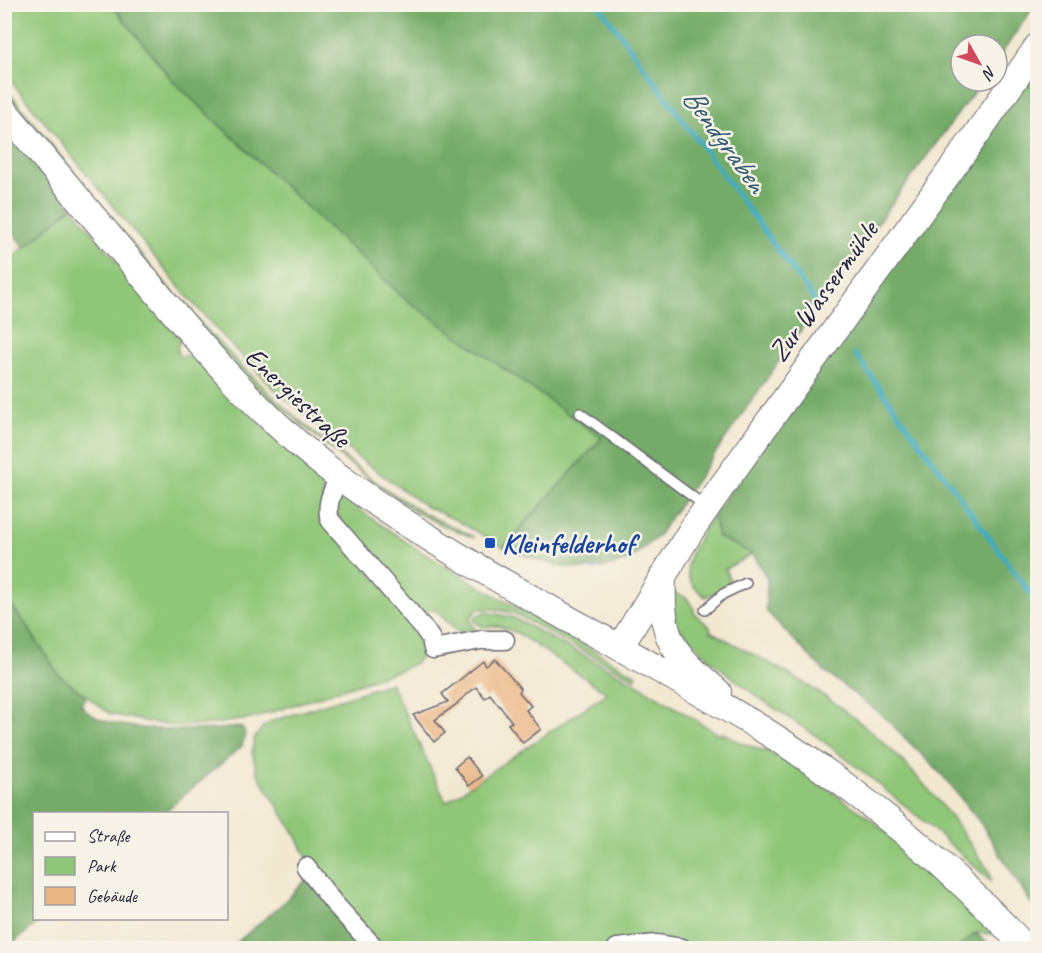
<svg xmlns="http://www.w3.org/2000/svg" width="1042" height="953" viewBox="0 0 1042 953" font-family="Caveat,sans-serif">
<rect width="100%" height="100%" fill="#f7f3e8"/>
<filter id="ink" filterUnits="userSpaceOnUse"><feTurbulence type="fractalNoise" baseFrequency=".0167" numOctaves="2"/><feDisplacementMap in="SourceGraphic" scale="12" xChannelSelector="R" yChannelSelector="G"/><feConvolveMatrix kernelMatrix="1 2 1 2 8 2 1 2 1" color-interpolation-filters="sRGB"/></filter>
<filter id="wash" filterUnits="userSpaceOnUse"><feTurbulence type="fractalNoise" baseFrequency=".008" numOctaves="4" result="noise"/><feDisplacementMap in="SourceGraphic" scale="24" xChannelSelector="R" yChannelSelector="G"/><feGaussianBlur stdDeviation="1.35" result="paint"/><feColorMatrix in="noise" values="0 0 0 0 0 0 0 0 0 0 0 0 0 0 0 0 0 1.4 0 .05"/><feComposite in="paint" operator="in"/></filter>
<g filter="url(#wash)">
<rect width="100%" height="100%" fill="#f2e8d1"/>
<path fill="#90c678" stroke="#59745a" stroke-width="1.5" d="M 4,5 L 112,5 L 174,82 L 404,298 L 602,438 L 503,547 L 458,521 L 425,506 L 352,453 L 273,388 L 230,344 L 184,293 L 5,74 Z
M 4,86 C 98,200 187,322 298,419 C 335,452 380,487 422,512 C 439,522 458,527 475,538 L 446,527 L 414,511 L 342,458 L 259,389 L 208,337 L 5,92 Z
M 72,207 L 180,339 L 177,350 L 180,357 L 193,354 C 234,399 275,440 321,479 L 323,493 L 322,512 L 424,638 L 425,651 L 416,663 L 400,670 L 251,719 L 200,725 L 179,726 L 154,723 L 110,714 L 59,675 L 24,622 L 5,597 L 5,264 Z
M 345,500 L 423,553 L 477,585 L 637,675 L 635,679 L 514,613 L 493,609 L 478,609 L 470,618 L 471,623 L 475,629 L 459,633 L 435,610 L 417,613 L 347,535 L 334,507 L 338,502 Z
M 713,515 L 718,537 L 753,554 L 725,569 L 732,585 L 706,597 C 669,573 696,544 713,515 Z
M 673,592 L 687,598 L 694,609 L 694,613 L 711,628 L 710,631 C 743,649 778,667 810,687 C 885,733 943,799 990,873 L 991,881 L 926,823 L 866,774 L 815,735 L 762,700 L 715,664 L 682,630 L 672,628 Z
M 485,612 L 512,617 L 637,684 L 720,735 L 722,732 L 739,742 L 781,757 L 867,816 L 931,870 L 997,934 L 976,933 L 958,948 L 692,948 C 658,939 622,943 588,948 L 383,948 L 309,862 L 297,837 L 257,773 L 252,752 L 254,739 L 262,728 L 272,721 L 391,683 L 446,802 L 607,693 L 517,633 L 499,626 L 483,627 L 474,621 L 476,616 Z"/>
<path fill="#74ab68" stroke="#4b6652" stroke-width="1.5" d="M 112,5 L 1035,5 L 997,60 L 997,45 L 961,45 L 961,81 L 982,81 L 832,285 L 657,537 C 647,545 635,557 623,562 C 581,579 542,562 503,547 L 602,438 L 404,298 L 174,82 Z
M 1037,62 L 1037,913 L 982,825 L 943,776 L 882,715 L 824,671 L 766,611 L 767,579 L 753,554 L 718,537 L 713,515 Z
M 4,125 L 72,207 L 25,248 L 5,223 Z
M 4,597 L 24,622 L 59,675 L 86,696 L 81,704 C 98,736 208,731 240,727 L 244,730 L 245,734 L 242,746 L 163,813 L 34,814 L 34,918 L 42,919 L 7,948 L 4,948 Z
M 310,876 L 364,948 L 230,948 L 280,906 Z
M 976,933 L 992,948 L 958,948 Z"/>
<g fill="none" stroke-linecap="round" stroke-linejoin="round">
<path stroke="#40acbe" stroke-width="5" d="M 598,4 L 816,302
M 855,354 L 1038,604"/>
</g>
<g id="blocks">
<path fill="#ebb685" d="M 495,659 L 521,689 L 519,692 L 531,706 L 526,710 L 541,729 L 523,743 L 508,724 L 512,722 L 490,694 L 485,698 L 476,687 L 458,702 L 458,703 L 435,720 L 445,733 L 434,742 L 413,715 L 448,702 L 442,694 L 483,661 L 486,666 Z
M 467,757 L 482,776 L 469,786 L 455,767 Z"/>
</g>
</g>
<g filter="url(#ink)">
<use href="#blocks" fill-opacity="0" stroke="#6b6770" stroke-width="1.5"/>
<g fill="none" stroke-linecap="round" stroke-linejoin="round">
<g stroke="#6b6770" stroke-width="12">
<path id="service" d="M 580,413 L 705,506
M 705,610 L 723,594 L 746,583"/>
</g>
<g stroke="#6b6770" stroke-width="21">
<path id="minor" d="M 339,476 C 333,490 325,505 330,520 L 425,630 L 431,639 L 433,649 L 481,640 L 505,640
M 306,867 L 333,902 L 375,948
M 617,948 L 656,944 L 682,948"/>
</g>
<g stroke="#6b6770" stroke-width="28">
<path id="secondary" d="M 4,110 C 50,165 96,220 142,275 C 202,347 263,420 338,476 C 474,576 627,646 770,734 C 864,793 950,867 1026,948
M 663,576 C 661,641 670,650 718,692
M 620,647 L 692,529 L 722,486 L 969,145 L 1038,46"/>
</g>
<use href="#service" stroke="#fff" stroke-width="9"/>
<use href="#minor" stroke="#fff" stroke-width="18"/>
<use href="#secondary" stroke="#fff" stroke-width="26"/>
</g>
</g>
<rect fill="#1a4fb4" stroke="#f7f3e8" stroke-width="2" x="484" y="537" width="12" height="12" rx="3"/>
<g text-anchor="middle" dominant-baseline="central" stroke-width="5" stroke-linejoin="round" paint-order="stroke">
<g font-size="28" fill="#22223b" stroke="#f7f3e8">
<text transform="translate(823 291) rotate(-54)">Zur Wassermühle</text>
<text transform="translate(298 397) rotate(43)">Energiestraße</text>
</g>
<g font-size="28" font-weight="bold" fill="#164399" stroke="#f7f3e8" text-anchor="start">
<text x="502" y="543">Kleinfelderhof</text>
</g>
<g font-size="30" font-style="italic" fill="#2e596f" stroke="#f7f3e8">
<text transform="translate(725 140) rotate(54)">Bendgraben</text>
</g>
</g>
<rect width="1042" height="953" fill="none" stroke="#f7f3e8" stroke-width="24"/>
<rect x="33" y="812" width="195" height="108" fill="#f7f3e8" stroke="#a29fa3" stroke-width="1.5"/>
<rect x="45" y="832" width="30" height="9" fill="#ffffff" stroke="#a29fa3" stroke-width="1.5"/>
<text x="87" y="842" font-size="18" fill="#22223b">Straße</text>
<rect x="45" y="857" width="30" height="18" fill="#90c678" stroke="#a29fa3" stroke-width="1.5"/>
<text x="87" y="872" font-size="18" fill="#22223b">Park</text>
<rect x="45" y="887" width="30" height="18" fill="#ebb685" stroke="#a29fa3" stroke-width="1.5"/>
<text x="87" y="902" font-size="18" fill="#22223b">Gebäude</text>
<g transform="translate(979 63) rotate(130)"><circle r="28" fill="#f7f3e8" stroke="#a29fa3" stroke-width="1.5"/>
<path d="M0-4.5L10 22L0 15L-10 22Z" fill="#d1495b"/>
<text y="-9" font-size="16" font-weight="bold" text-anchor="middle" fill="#22223b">N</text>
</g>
</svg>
